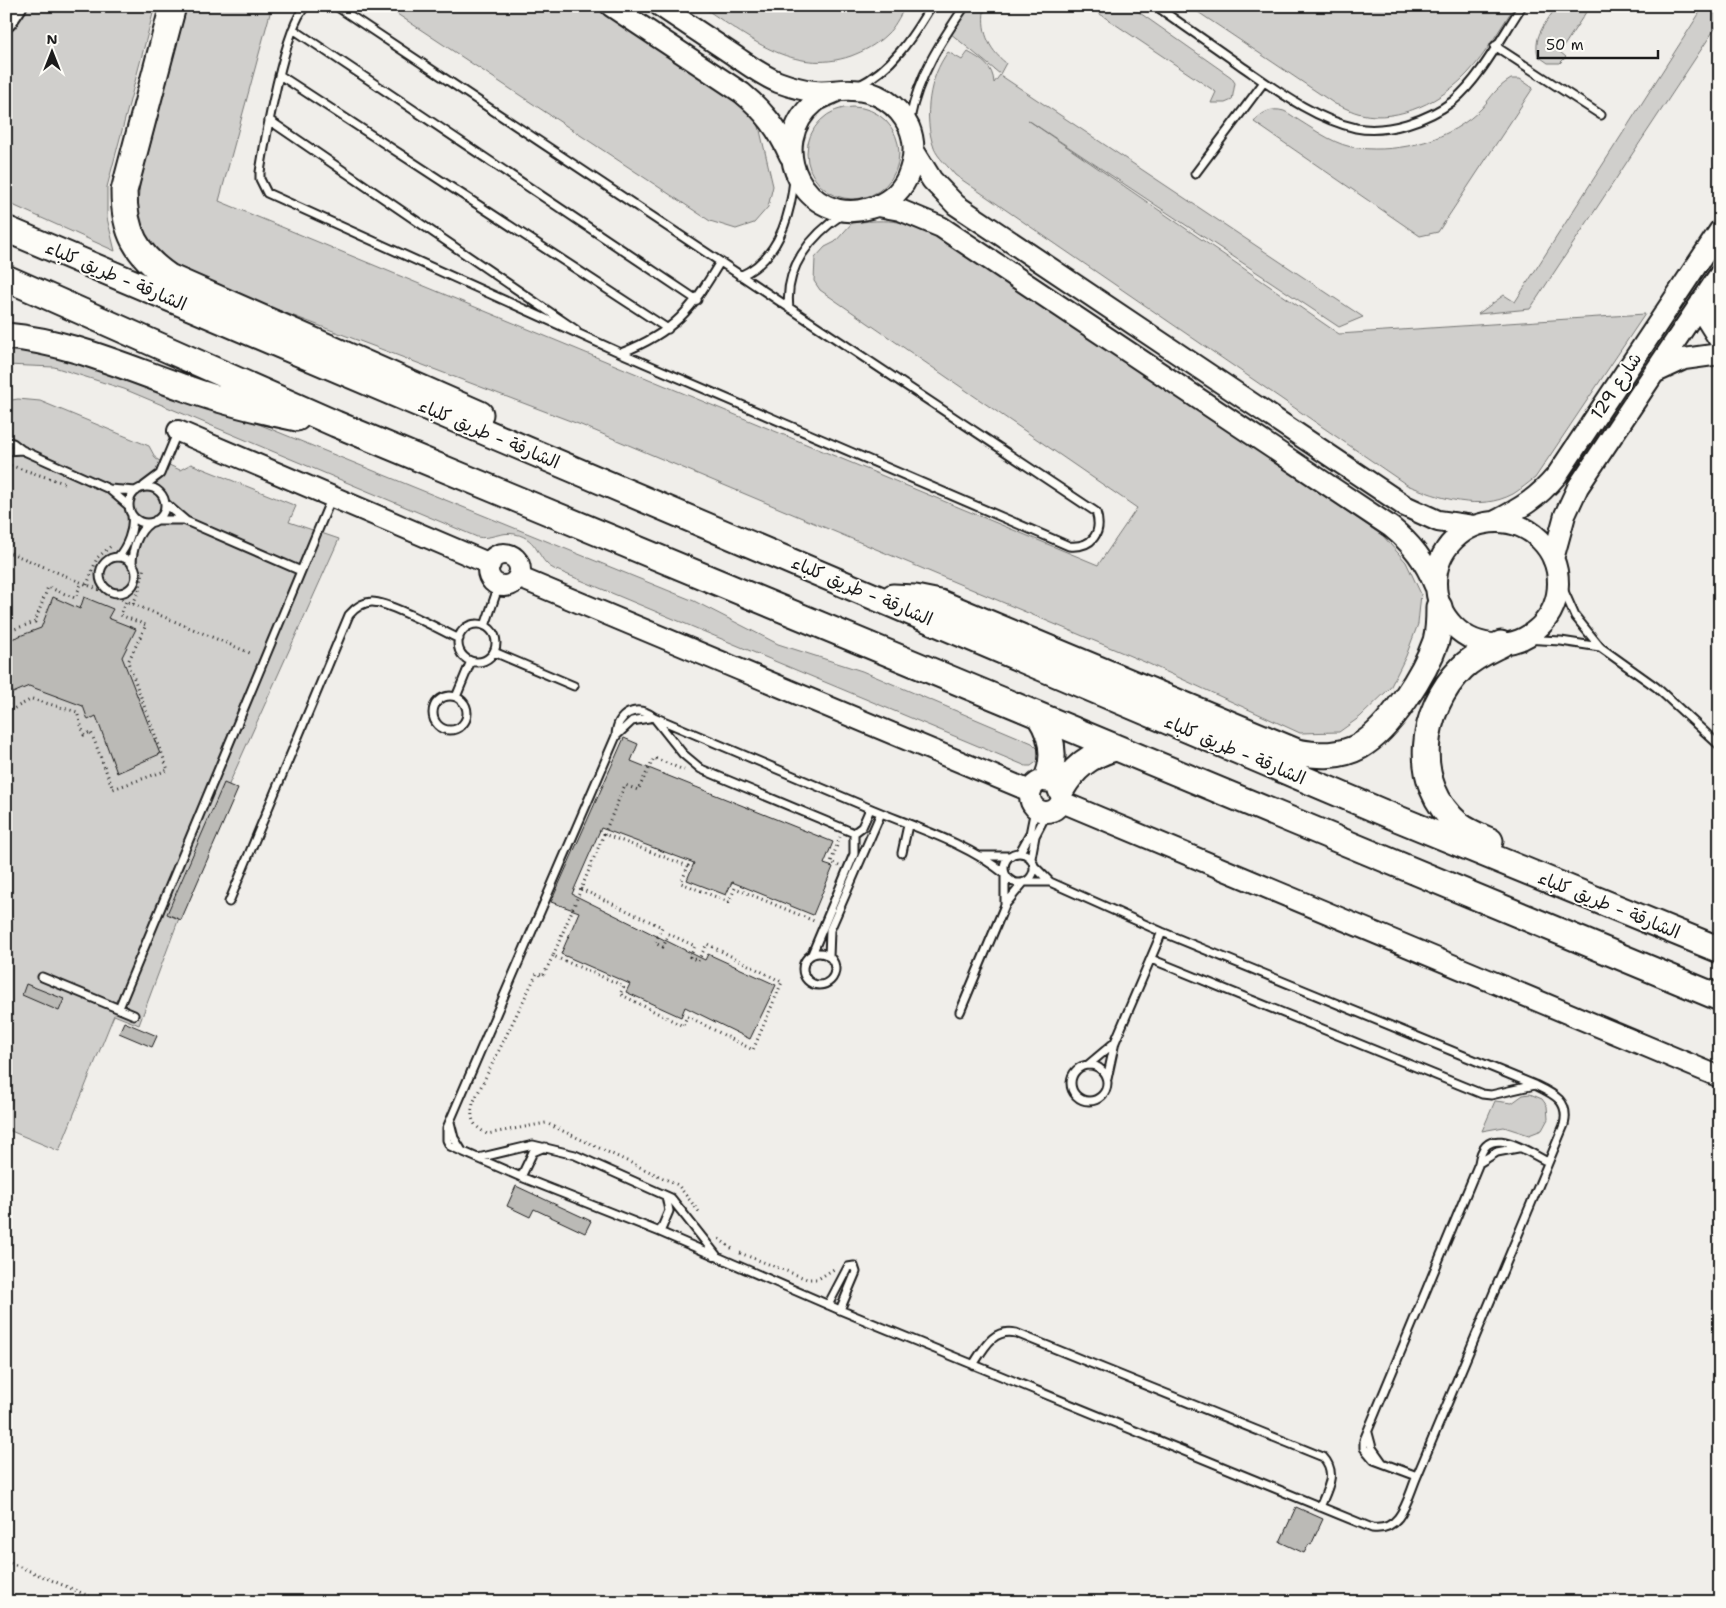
<svg xmlns="http://www.w3.org/2000/svg" width="1726" height="1608" viewBox="0 0 1726 1608" font-family="'Shantell Sans','Playpen Sans Arabic',sans-serif">
<rect width="100%" height="100%" fill="#f0eeea"/>
<filter id="ink" filterUnits="userSpaceOnUse"><feTurbulence type="fractalNoise" baseFrequency=".02" numOctaves="2"/><feDisplacementMap in="SourceGraphic" scale="10" xChannelSelector="R" yChannelSelector="G"/><feConvolveMatrix kernelMatrix="1 2 1 2 8 2 1 2 1" color-interpolation-filters="sRGB"/></filter>
<g filter="url(#ink)">
<path fill="#d0cfcc" stroke="#767674" d="M 24,6 L 155,6 L 107,187 L 107,218 L 115,251 L 6,202 L 6,34 Z
M 187,6 L 272,6 L 219,201 L 1098,565 L 1137,508 L 820,290 L 814,281 L 815,258 L 825,247 L 835,242 L 852,223 C 900,217 913,223 955,245 L 1383,536 L 1406,562 L 1421,594 L 1418,624 L 1406,656 L 1390,688 L 1360,717 L 1339,732 L 1300,733 L 1147,663 L 581,425 L 183,274 L 151,249 L 137,210 L 140,184 Z
M 385,6 L 595,6 L 747,106 L 758,122 L 773,186 L 768,207 L 754,223 L 736,229 L 710,221 Z
M 701,6 L 900,6 L 904,9 C 899,17 894,28 887,34 C 876,45 864,51 851,56 C 793,76 748,37 701,6 Z
M 971,6 L 985,6 C 980,29 988,49 1006,63 L 1000,74 L 950,33 Z
M 1088,6 L 1130,6 L 1231,77 L 1235,83 L 1232,100 L 1225,103 L 1211,103 L 1216,92 Z
M 1189,6 L 1515,6 C 1500,28 1486,54 1468,73 C 1443,100 1399,123 1361,114 C 1352,112 1344,107 1335,104 Z
M 1557,6 L 1590,6 L 1560,52 L 1566,57 L 1560,63 L 1548,63 L 1538,56 C 1533,35 1546,23 1557,6 Z
M 1704,6 L 1720,6 L 1720,21 L 1530,309 L 1478,314 L 1504,295 L 1515,302 Z
M 948,52 L 962,60 L 968,52 C 982,60 993,66 994,83 L 1000,75 L 1363,317 L 1339,327 L 1028,120 L 1339,334 L 1645,314 L 1535,478 C 1528,483 1521,489 1513,494 C 1479,512 1440,498 1407,485 L 955,175 C 949,167 937,157 934,148 C 923,117 929,77 948,52 Z
M 1511,79 L 1520,79 L 1533,88 L 1438,232 L 1420,236 L 1254,122 C 1261,113 1271,107 1284,111 C 1289,113 1295,118 1300,121 C 1318,132 1337,146 1358,148 C 1401,153 1451,140 1482,108 C 1493,95 1496,88 1511,79 Z
M807 153a46 46 0 1 1 92 0a46 46 0 1 1-92 0Z
M 6,341 L 96,358 L 694,601 L 778,644 L 862,671 L 1032,743 L 1039,750 L 1039,760 L 1031,766 L 1026,766 L 554,569 C 536,560 540,539 515,534 C 501,531 490,540 477,537 L 124,389 L 54,367 L 6,365 Z
M 18,399 L 40,401 L 149,446 L 156,459 L 180,470 L 191,464 L 296,506 L 289,522 L 339,539 L 230,782 L 139,1025 L 114,1015 L 59,1151 L 6,1129 L 6,401 Z
M 1530,1094 L 1542,1099 L 1547,1106 L 1548,1119 L 1542,1130 L 1529,1135 L 1504,1127 L 1482,1131 L 1495,1101 L 1512,1103 L 1523,1095 Z"/>
<path fill="#bbbab6" stroke="#1c1c1c" d="M 53,597 L 80,609 L 84,597 L 113,609 L 108,618 L 136,629 L 122,657 L 160,754 L 117,773 L 96,716 L 88,720 L 83,706 L 29,686 L 13,693 L 6,680 L 6,641 L 41,628 Z
M 624,738 L 638,744 L 631,761 L 833,842 L 824,864 L 833,867 L 813,915 L 732,882 L 726,895 L 687,880 L 694,863 L 601,828 L 572,894 L 705,960 L 708,954 L 776,985 L 750,1039 L 685,1007 L 681,1017 L 626,992 L 630,984 L 561,954 L 579,912 L 551,902 Z
M 224,783 L 238,789 L 181,920 L 167,914 Z
M 26,984 L 64,999 L 59,1011 L 22,995 Z
M 124,1022 L 157,1036 L 152,1047 L 119,1033 Z
M 516,1186 L 591,1221 L 585,1233 L 534,1209 L 530,1217 L 507,1206 Z
M 1296,1507 L 1323,1519 L 1311,1545 L 1309,1544 L 1304,1553 L 1280,1542 Z"/>
<g fill="none" stroke-linecap="round" stroke-linejoin="round">
<g stroke="#1c1c1c" stroke-width="11">
<path id="lane" d="M 306,6 C 285,25 265,140 260,172 L 260,179 L 267,193 L 621,353 L 1069,546 C 1092,548 1103,533 1096,512 L 336,6
M 1156,6 C 1184,26 1212,45 1240,65 C 1275,89 1314,119 1356,128 C 1388,134 1428,120 1453,101 C 1480,79 1502,36 1522,6
M 293,29 L 697,300
M 1495,46 L 1601,115
M 281,76 L 668,329
M 858,86 C 892,69 912,38 931,6
M 910,119 C 918,76 941,41 965,6
M 269,120 L 576,330
M 1195,174 L 1264,82
M 740,276 C 777,260 790,218 794,180
M 789,308 C 784,268 811,235 843,214
M 621,353 C 675,332 691,310 720,262
M 6,441 L 13,443 L 22,450 L 109,489 L 129,506
M 6,451 L 22,450
M 144,486 L 160,474 L 177,433
M129 505a18 18 0 1 1 36 0a18 18 0 1 1-36 0Z
M 109,489 L 136,491
M 165,503 L 186,521 L 301,571
M 156,520 L 183,520
M 118,557 C 127,547 134,530 132,516
M100 575a18 18 0 1 1 36 0a18 18 0 1 1-36 0Z
M 132,565 C 132,550 137,532 150,523
M 1559,580 L 1575,616 L 1600,647 L 1656,687 L 1720,746
M458 643a19 19 0 1 1 38 0a19 19 0 1 1-38 0Z
M 485,626 L 499,585
M 1522,639 L 1561,641 L 1600,647
M 494,652 L 574,686
M433 713a17 17 0 1 1 34 0a17 17 0 1 1-34 0Z
M 456,697 L 471,661
M 654,717 L 632,721 L 616,736 L 447,1128 L 447,1140 L 450,1146 L 521,1177 L 660,1232 L 840,1310 L 1372,1528 C 1402,1532 1407,1499 1417,1476 L 1564,1125 C 1570,1101 1554,1094 1535,1085 L 1162,932 L 1050,882 L 1034,866
M 656,720 L 683,754 L 701,769 L 854,833 L 862,827 L 870,809
M 616,736 C 617,713 636,704 654,717 C 726,747 797,778 869,808 C 914,827 967,843 1005,874 L 1005,905
M 1020,852 L 1030,834 L 1035,809
M1004 868a15 15 0 1 1 30 0a15 15 0 1 1-30 0Z
M 902,853 L 908,825
M 980,856 L 1010,856
M 1031,858 L 1035,836 L 1047,813
M 229,902 L 349,615 C 355,608 362,602 372,602 C 389,602 441,630 459,639
M803 969a16 16 0 1 1 32 0a16 16 0 1 1-32 0Z
M 812,954 L 854,854 L 854,833
M 829,957 L 830,930 L 881,813
M 1151,959 L 1482,1094 L 1491,1095 L 1535,1085
M 42,977 L 134,1015
M 119,1008 L 331,499
M 960,1012 L 1005,905 L 1024,882 L 1050,882
M1071 1083a18 18 0 1 1 36 0a18 18 0 1 1-36 0Z
M 1088,1065 L 1113,1044
M 1107,1079 L 1115,1042 L 1162,932
M 450,1122 L 454,1138 L 462,1151
M 478,1158 L 533,1145 L 575,1155 L 671,1198 L 716,1255
M 1479,1163 L 1497,1152 L 1518,1148
M 521,1177 L 533,1152 L 545,1147
M 660,1232 L 669,1211 L 666,1196
M 828,1305 L 848,1267 L 854,1266 L 856,1272 L 840,1310
M 973,1365 C 984,1348 993,1328 1016,1333 L 1323,1457 C 1338,1473 1327,1490 1320,1507
M 1368,1433 L 1372,1448 L 1382,1462
M 1417,1476 L 1374,1460 L 1364,1448 L 1364,1440 L 1479,1163 C 1485,1120 1527,1152 1548,1162"/>
</g>
<g stroke="#1c1c1c" stroke-width="24">
<path id="secondary" d="M 611,6 L 742,93 C 764,111 778,129 790,156
M 660,6 C 684,22 708,38 732,54 C 747,64 761,75 778,82 C 789,86 802,90 814,91 C 827,93 839,89 852,90 C 876,90 898,104 909,127 C 916,143 914,162 907,178 C 900,193 886,204 870,208 C 805,228 763,145 815,102 C 820,98 829,95 835,92
M 6,21 L 16,6
M 914,151 L 932,180 L 956,205 L 1405,506 L 1438,521 L 1473,526
M 878,206 L 900,210 L 941,227 L 1391,527 C 1412,544 1425,561 1435,586
M 1701,302 L 1705,317 L 1720,341
M 1656,372 L 1684,359 L 1720,354
M 178,431 L 490,564
M1436 583a61 61 0 1 1 122 0a61 61 0 1 1-122 0Z
M 1494,522 C 1521,508 1537,499 1557,475 L 1720,230
M488 570a16 16 0 1 1 32 0a16 16 0 1 1-32 0Z
M 1553,559 L 1565,515 L 1578,487 L 1720,274
M 518,577 L 1030,791
M1030 796a16 16 0 1 1 32 0a16 16 0 1 1-32 0Z
M 1062,802 L 1720,1077"/>
</g>
<g stroke="#1c1c1c" stroke-width="29">
<path id="highway" d="M 173,6 L 124,191 C 124,232 136,254 169,277 L 480,414
M 6,229 L 1394,817 L 1720,950
M 6,278 L 336,424 L 1720,998
M 6,336 C 67,341 125,367 182,387 C 219,401 258,410 297,418
M 893,597 L 915,598 L 940,603 L 1297,752 C 1319,756 1340,757 1360,746 C 1390,729 1425,673 1436,641 C 1439,630 1439,618 1439,607
M 1040,717 C 1053,737 1056,757 1047,779
M 1061,790 C 1074,767 1090,755 1115,748
M 1490,841 C 1479,836 1468,832 1459,825 C 1410,784 1420,710 1462,668 C 1473,657 1487,651 1501,644"/>
</g>
<path stroke="#1c1c1c" stroke-width="3" stroke-dasharray="1 4" stroke-linecap="butt" d="M 6,464 L 67,484
M 6,551 L 126,601
M 87,585 L 97,558 L 111,546
M 133,604 L 140,588 L 144,566
M 6,632 L 35,622 L 48,587 L 75,598 L 82,582
M 6,700 L 11,710 L 32,699 L 77,712 L 84,735 L 91,732 L 113,789 L 168,770 L 128,662 L 146,625 L 120,615 L 126,601 L 250,653
M 604,834 L 625,785 L 638,790 L 654,758 L 684,770
M 839,866 L 831,862 L 840,837
M 581,889 L 662,927 L 655,943 L 663,947 L 669,934 L 695,946 L 690,957 L 698,961 L 707,944 L 782,982 L 753,1050 L 687,1016 L 683,1026 L 620,994 L 624,986 L 553,956 L 604,834 L 688,866 L 681,883 L 729,902 L 735,888 L 814,921
M 553,956 L 543,976 L 537,973 L 473,1103 C 470,1119 472,1125 487,1134 L 546,1123 L 678,1185 L 699,1212
M 719,1239 L 734,1250
M 740,1253 L 807,1279 L 818,1279 L 834,1269
M 6,1561 L 103,1602"/>
<use href="#lane" stroke="#fdfcf7" stroke-width="7"/>
<use href="#secondary" stroke="#fdfcf7" stroke-width="20"/>
<use href="#highway" stroke="#fdfcf7" stroke-width="25"/>
</g>
</g>
<g text-anchor="middle" dominant-baseline="central" stroke-width="4" stroke-linejoin="round" paint-order="stroke">
<g font-size="18" fill="#1c1c1c" stroke="#fdfcf7">
<text transform="translate(116 276) rotate(23)">الشارقة - طريق كلباء</text>
<text transform="translate(1616 386) rotate(-56)">شارع 129</text>
<text transform="translate(489 434) rotate(23)">الشارقة - طريق كلباء</text>
<text transform="translate(862 591) rotate(23)">الشارقة - طريق كلباء</text>
<text transform="translate(1235 750) rotate(23)">الشارقة - طريق كلباء</text>
<text transform="translate(1609 905) rotate(22)">الشارقة - طريق كلباء</text>
</g>
</g>
<rect width="1726" height="1608" fill="none" stroke="#fdfcf7" stroke-width="25"/>
<rect x="12" y="12" width="1701" height="1583" fill="none" stroke="#1c1c1c" stroke-width="2" filter="url(#ink)"/>
<g transform="translate(52 52)" stroke="#fdfcf7" stroke-width="4" paint-order="stroke">
<path d="M0-4L9 19L0 12L-9 19Z" fill="#1c1c1c"/>
<text y="-8" font-size="14" font-weight="bold" text-anchor="middle" fill="#1c1c1c">N</text>
</g>
<path d="M1538 50v8h120v-8" fill="none" stroke="#1c1c1c" stroke-width="2.5"/>
<text x="1546" y="50" font-size="15" fill="#1c1c1c" stroke="#fdfcf7" stroke-width="4" paint-order="stroke">50 m</text>
</svg>
